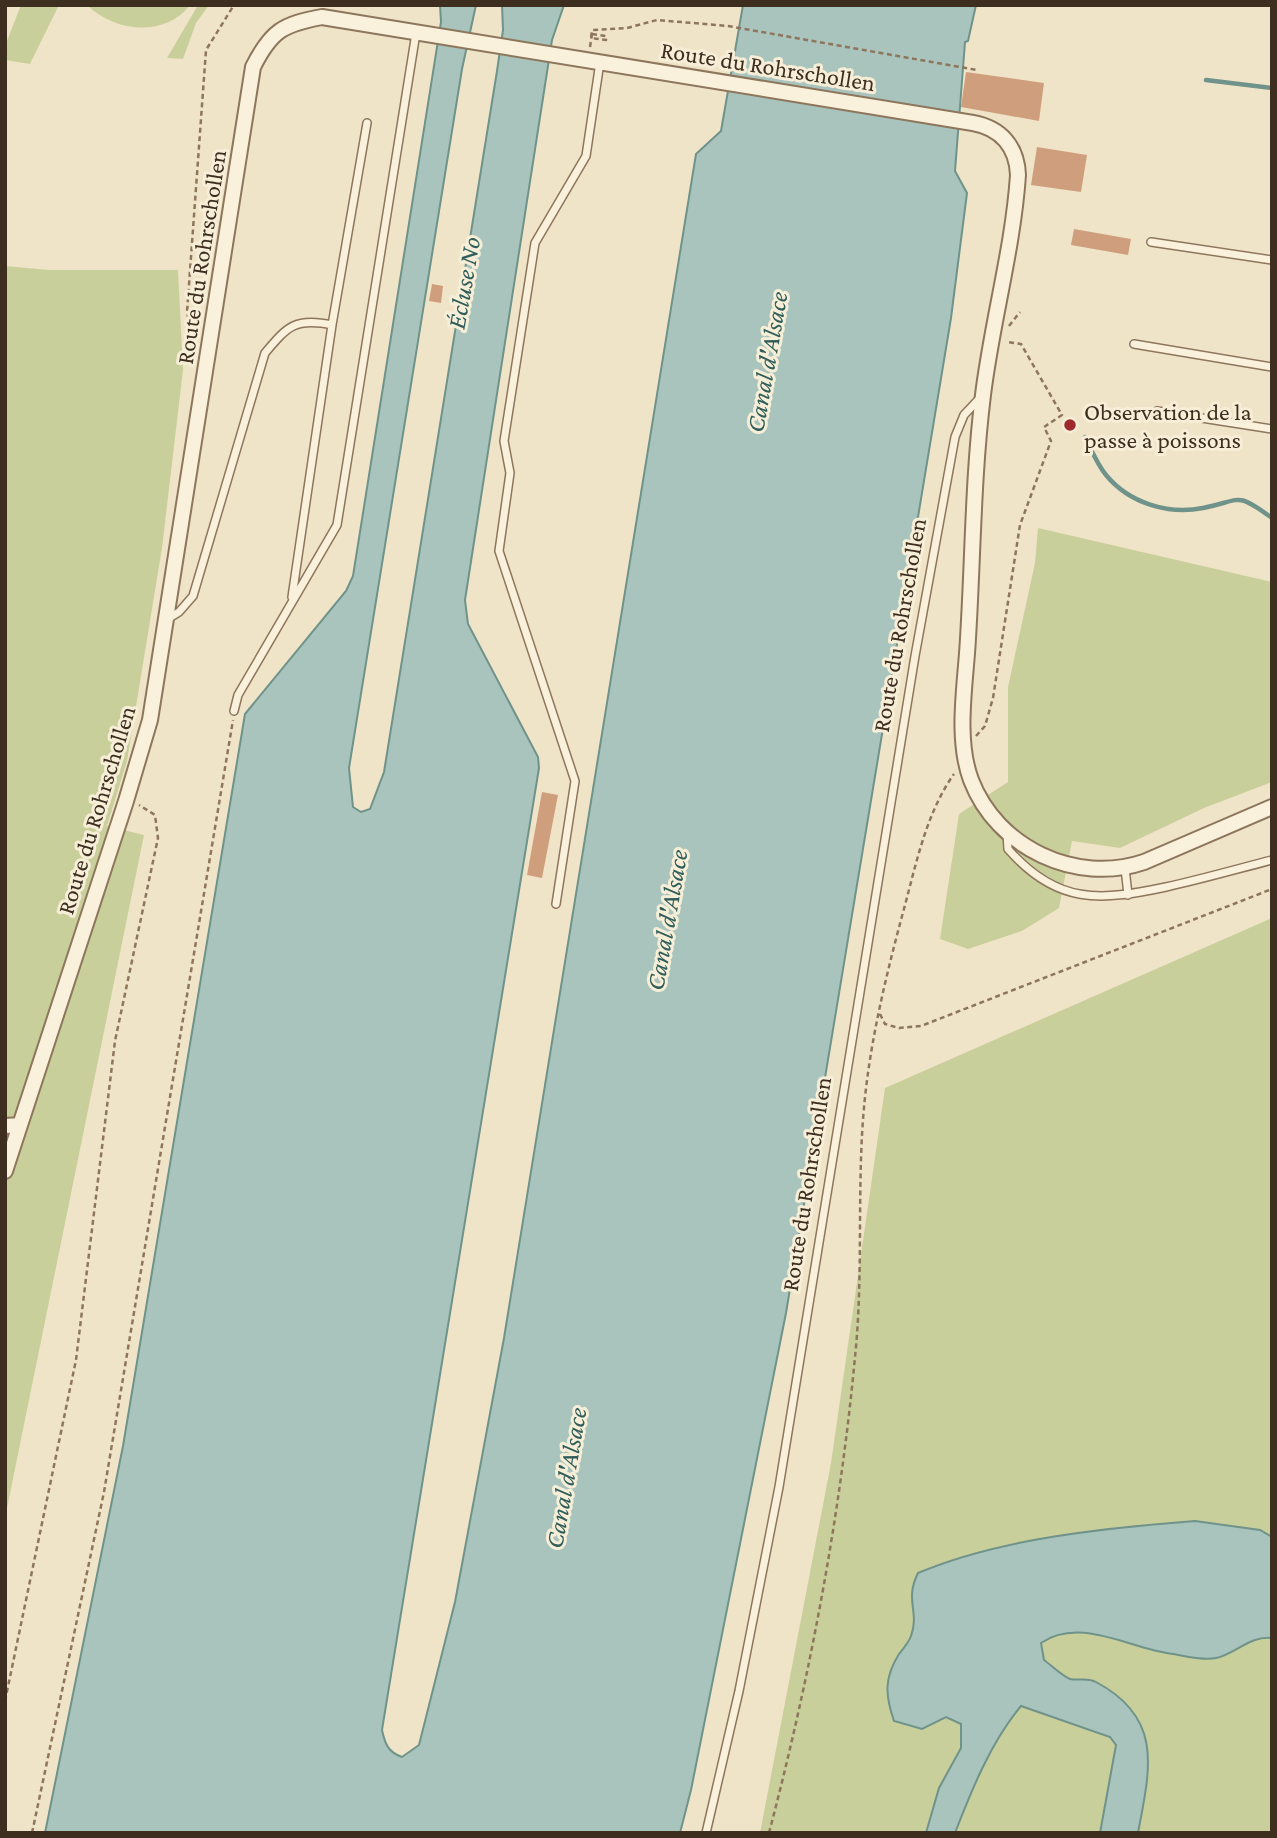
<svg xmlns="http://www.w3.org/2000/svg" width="1277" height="1838" viewBox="0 0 1277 1838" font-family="'Crimson Pro',serif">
<rect width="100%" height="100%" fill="#f0e4c8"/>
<path fill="#c9cf9b" d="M 21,5 L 59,5 L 30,64 L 5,60 L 5,46 Z
M 87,5 L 190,5 C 165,38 114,32 87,5 Z
M 198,5 L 209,5 L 196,23 L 183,59 L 167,58 Z
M 5,266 L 49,270 L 178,270 L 183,370 L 162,548 L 127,761 L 107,826 L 144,835 L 5,1518 Z
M 1038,528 L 1272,582 L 1272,782 L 1204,808 L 1120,848 L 1072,841 L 1059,908 L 1022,931 L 968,949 L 940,939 L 959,814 L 1008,782 L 1008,687 L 1035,563 Z
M 1272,918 L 1272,1833 L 760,1833 L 831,1463 L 885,1088 Z"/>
<path fill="#a9c4bc" stroke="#6f938a" stroke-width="2" d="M 440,5 L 476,5 L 462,69 L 349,768 L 353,807 L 361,812 L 370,809 L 384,772 L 497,71 L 503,30 L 502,5 L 564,5 L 552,40 L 465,600 L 468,624 L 538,757 L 539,768 L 382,1730 C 385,1744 388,1752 402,1757 L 419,1745 L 455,1602 L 504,1338 L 696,154 L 721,131 L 743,5 L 976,5 L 968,41 L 965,42 L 955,171 L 967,193 L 951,318 L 786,1313 L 691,1790 L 680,1833 L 45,1833 L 123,1446 L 245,714 L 346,591 L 353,576 L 441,22 Z
M 1195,1521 L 1260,1530 L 1272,1537 L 1272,1638 C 1251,1635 1235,1654 1216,1658 C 1204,1661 1185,1656 1173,1654 C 1130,1649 1080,1616 1041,1643 L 1044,1660 C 1051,1665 1062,1676 1070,1679 C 1080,1681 1087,1677 1096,1682 C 1164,1718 1150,1769 1138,1833 L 1100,1833 L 1116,1745 L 1110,1737 L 1021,1706 C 991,1742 972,1789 955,1833 L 926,1833 L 939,1788 L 961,1748 L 961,1724 L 946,1717 L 922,1729 L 894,1721 C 885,1695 884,1678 899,1654 C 903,1649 909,1642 911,1636 C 920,1611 904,1601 918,1573 C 1001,1538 1106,1528 1195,1521 Z"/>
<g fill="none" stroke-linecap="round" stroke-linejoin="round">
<path stroke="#6f938a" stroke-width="4.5" d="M 1206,80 L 1272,88
M 1085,437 C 1091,449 1097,464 1106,475 C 1129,503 1168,515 1203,508 C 1243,500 1235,491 1272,518"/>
</g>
<path fill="#cf9f7d" d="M 966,72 L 1044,83 L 1039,121 L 961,107 Z
M 1037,147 L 1087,155 L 1081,192 L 1031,185 Z
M 1074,229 L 1131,239 L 1128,255 L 1071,245 Z
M 432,284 L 443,286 L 441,303 L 429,301 Z
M 542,792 L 558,795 L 542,878 L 527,875 Z"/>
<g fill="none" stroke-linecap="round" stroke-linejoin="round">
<g stroke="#8d765c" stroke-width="10">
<path id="service" d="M 1151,242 L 1272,260
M 1134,344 L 1272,367
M 1157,411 L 1272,429
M 292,597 L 332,325 L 367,123
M 166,620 L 179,612 L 193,596 L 265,353 C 287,327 295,317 332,325
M 234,711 L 238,695 L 337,525 L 416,33
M 1007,834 L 1008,849 C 1057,905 1100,901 1166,887 C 1202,879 1237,869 1272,860
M 1125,868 L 1128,895
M 556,904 L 575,781 L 499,551 L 510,473 L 504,441 L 535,243 L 586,156 L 600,62
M 706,1833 L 739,1691 L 779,1487 L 915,656 L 955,437 L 964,415 L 980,398"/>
</g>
<g stroke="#8d765c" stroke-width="18">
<path id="minor" d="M 5,1126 L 20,1125
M 5,1171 L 126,801 L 150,720 L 253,67 C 271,31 283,24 322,17 L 973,123 C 1001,128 1017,147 1018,175 C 1013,249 992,321 983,395 C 973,475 973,557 968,638 C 966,682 955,737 971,780 C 997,848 1076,885 1144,862 L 1272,807"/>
</g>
<path stroke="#8d765c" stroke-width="2.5" stroke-dasharray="5 3.5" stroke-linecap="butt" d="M 592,34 L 606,36 L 606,40 L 591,38 L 592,30 L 627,28 L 657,20 L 728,26 L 977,70
M 1009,326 L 1020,312
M 194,344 L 187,312 L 206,50 L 234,5
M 976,736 L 985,726 L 993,698 L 1020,525 L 1051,441 L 1044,427 L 1062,415 L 1021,344 L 1007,342
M 880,1014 L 885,1024 L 899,1028 L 921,1026 L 1272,889
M 5,1701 L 76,1360 L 115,1041 L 158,838 L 155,815 L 139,805
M 32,1833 L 104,1492 L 233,720
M 769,1833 C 810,1677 840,1517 855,1357 C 864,1271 856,1183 865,1097 C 872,1032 888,968 905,905 C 917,860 927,812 954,774"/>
<use href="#service" stroke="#faf1dc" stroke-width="7"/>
<use href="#minor" stroke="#faf1dc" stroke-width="14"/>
<path stroke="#8d765c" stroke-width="2.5" stroke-dasharray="5 3.5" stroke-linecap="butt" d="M 590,47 L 592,34"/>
</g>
<circle fill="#9e2a2b" stroke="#f7eed8" stroke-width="2.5" cx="1070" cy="425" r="7"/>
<g text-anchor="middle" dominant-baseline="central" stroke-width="6" stroke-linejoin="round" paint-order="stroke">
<g font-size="24" fill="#3d2e20" stroke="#f7eed8">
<text transform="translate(768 66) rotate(9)">Route du Rohrschollen</text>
<text transform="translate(201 257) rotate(-81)">Route du Rohrschollen</text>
<text transform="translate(899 625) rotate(-80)">Route du Rohrschollen</text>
<text transform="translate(96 810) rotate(-73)">Route du Rohrschollen</text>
<text transform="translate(806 1184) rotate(-81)">Route du Rohrschollen</text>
</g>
<g font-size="24" fill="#3d2e20" stroke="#f7eed8" text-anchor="start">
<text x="1084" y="411">Observation de la<tspan x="1084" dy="28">passe à poissons</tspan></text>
</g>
<g font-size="26" font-style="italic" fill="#2f5d5a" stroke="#f7eed8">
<text transform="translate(464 283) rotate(-80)">Écluse No</text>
<text transform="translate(767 362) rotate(-80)">Canal d'Alsace</text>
<text transform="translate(667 920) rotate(-80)">Canal d'Alsace</text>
<text transform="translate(566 1478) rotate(-80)">Canal d'Alsace</text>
</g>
</g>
<rect width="1277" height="1838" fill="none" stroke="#3d2e20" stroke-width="14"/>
</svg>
